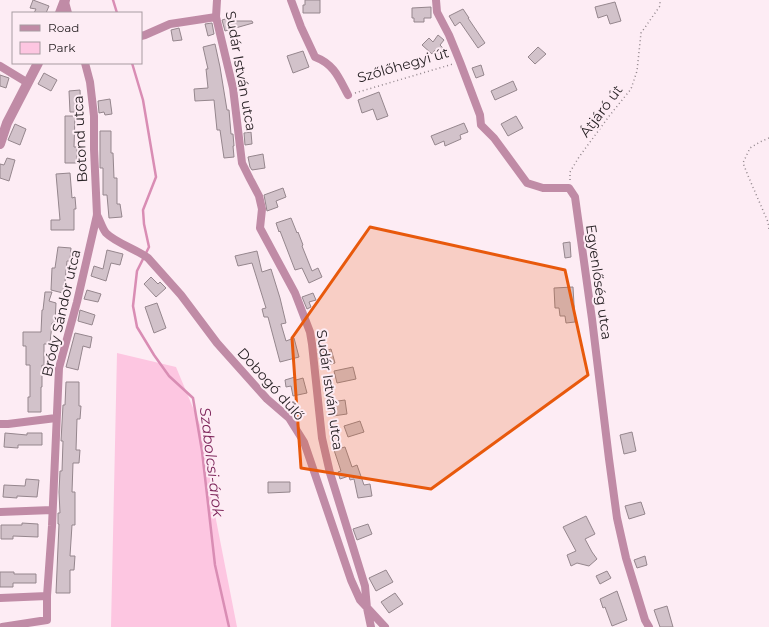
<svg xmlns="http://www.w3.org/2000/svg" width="769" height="627" viewBox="0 0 769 627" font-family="Montserrat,sans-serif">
<rect width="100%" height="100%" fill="#fdecf4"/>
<path fill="#fdc6e1" d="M 117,353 L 176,367 L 211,451 L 210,489 L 237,627 L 111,627 Z"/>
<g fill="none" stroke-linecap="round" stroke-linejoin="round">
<path stroke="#d98db4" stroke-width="2.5" d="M 113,0 L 117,13
M 132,63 L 143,100 L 156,177 L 143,210 L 144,224 L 149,247 L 137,271 L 133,306 L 137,327 L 154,355 L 169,376 L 193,398 L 202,451 L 215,565 L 229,627"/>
</g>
<path fill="#d2c2ca" stroke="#95868d" d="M 33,0 L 49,6 L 46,13 L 34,13 L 36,9 L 30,8 Z
M 305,0 L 320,0 L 320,13 L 303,13 L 303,5 L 305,5 Z
M 615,2 L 621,21 L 610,24 L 607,15 L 598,18 L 595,7 Z
M 431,7 L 431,18 L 424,18 L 424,22 L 414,22 L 414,18 L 412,18 L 412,8 Z
M 463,9 L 469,18 L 468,18 L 485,43 L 478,48 L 460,22 L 455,26 L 449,16 Z
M 229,18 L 230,21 L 252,21 L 253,23 L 225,31 L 222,20 Z
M 212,23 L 214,34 L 208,36 L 205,24 Z
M 179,28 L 182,40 L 173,41 L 171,30 Z
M 438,35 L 444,40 L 440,45 L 444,49 L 439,54 L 435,50 L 432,54 L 422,45 L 429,38 L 433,42 Z
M 215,44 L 220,67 L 227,110 L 229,110 L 231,134 L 233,134 L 234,146 L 233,146 L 234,157 L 224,158 L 220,130 L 217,130 L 214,100 L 195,101 L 194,89 L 208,88 L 206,69 L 208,69 L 203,47 Z
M 538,47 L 546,54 L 535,64 L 528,57 Z
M 303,51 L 309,67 L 293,73 L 287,56 Z
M 481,65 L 484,75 L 476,78 L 472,68 Z
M 44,73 L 57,80 L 51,91 L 38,84 Z
M 0,75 L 9,78 L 6,88 L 0,86 Z
M 513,81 L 517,90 L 495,100 L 491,91 Z
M 80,90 L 81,112 L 70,112 L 69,91 Z
M 379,92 L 388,116 L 377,120 L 373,109 L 362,113 L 358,100 Z
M 110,99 L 112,114 L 105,115 L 104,112 L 99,113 L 98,101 Z
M 65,116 L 75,116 L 74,147 L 77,147 L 77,163 L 65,163 Z
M 516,116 L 523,128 L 508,136 L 501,124 Z
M 464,123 L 468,132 L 460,135 L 461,139 L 445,146 L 444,141 L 435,145 L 431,136 Z
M 15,124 L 26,129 L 20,145 L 8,140 Z
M 100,131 L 111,131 L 111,153 L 113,153 L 114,178 L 117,178 L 117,204 L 120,204 L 122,217 L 109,218 L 107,195 L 103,195 L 103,168 L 100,168 Z
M 251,132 L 252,144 L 245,145 L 244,133 Z
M 263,154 L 265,168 L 252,170 L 250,167 L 248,157 Z
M 7,158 L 15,160 L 9,181 L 0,178 L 0,164 L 4,165 Z
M 70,173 L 72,198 L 75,197 L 76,209 L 74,209 L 74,230 L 51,230 L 51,220 L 60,220 L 56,174 Z
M 283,188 L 286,197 L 276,201 L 278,207 L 267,211 L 264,195 Z
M 291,218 L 297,233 L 298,232 L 303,245 L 302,246 L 312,271 L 318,268 L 322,277 L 309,283 L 302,268 L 295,270 L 280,231 L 279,232 L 276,223 Z
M 570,242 L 571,257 L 565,258 L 563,243 Z
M 58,247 L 71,248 L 70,261 L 67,261 L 65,282 L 64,282 L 63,293 L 51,290 L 52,268 L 55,268 Z
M 107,250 L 123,254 L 120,265 L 111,263 L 106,281 L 91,276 L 94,266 L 103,269 Z
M 257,251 L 262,272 L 271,269 L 280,298 L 286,323 L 281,324 L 286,341 L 294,338 L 299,357 L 280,362 L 268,317 L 264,317 L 262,309 L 266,308 L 252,263 L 238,266 L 235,256 Z
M 151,277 L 158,284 L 160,282 L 166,288 L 156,297 L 144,284 Z
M 573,287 L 575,322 L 566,323 L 565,316 L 560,316 L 559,308 L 555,308 L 554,288 Z
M 87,290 L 101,294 L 98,302 L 84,299 Z
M 45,292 L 52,292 L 49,301 L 56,303 L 55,323 L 52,323 L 50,344 L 44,344 L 44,366 L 42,365 L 42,387 L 41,387 L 41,412 L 28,412 L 28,397 L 30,397 L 30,365 L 26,365 L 26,346 L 23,346 L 23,332 L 41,332 L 42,310 L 43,310 Z
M 313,293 L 316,300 L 309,302 L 311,307 L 307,309 L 302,297 Z
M 157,303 L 166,328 L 154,333 L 145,307 Z
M 80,310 L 95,315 L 92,325 L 78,321 Z
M 75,333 L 92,337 L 90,348 L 83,346 L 78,370 L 66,367 Z
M 331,349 L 335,363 L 322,367 L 318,353 Z
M 353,367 L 356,379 L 337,383 L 334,371 Z
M 295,377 L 296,380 L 303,378 L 307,393 L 293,396 L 291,386 L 286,387 L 285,380 Z
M 66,382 L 79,382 L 79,406 L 81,406 L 80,419 L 77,419 L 76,450 L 80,450 L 79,463 L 73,463 L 72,492 L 75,492 L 75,525 L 72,525 L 70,556 L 75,556 L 74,570 L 70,570 L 70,593 L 56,593 L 59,524 L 58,524 L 58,513 L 60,513 L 59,492 L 60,471 L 62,471 L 63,441 L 61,441 L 63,405 L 65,405 Z
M 345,400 L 347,414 L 333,416 L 331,402 Z
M 360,421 L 364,432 L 348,437 L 344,426 Z
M 632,432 L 636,451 L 624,454 L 620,435 Z
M 5,433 L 27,435 L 27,433 L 42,433 L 42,445 L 18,445 L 18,448 L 4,447 Z
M 345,447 L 352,467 L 357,465 L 364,485 L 370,484 L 372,496 L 358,498 L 354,479 L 350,480 L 349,476 L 340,479 L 338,472 L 341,471 L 334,450 Z
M 26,479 L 39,480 L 37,497 L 17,496 L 17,498 L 3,497 L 4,485 L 25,486 Z
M 268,482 L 290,482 L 290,492 L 268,493 Z
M 641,502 L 645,514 L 629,519 L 625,506 Z
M 586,516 L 595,534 L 585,539 L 592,552 L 597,559 L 589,566 L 577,563 L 571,566 L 567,555 L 576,551 L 563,527 Z
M 22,523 L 38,524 L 38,537 L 13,536 L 13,539 L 1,539 L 1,525 L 22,525 Z
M 368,524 L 372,534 L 357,540 L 353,529 Z
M 645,556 L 647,565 L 637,568 L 634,560 Z
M 386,570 L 393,582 L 376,591 L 369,578 Z
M 607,571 L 611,578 L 600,584 L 596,576 Z
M 0,572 L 14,572 L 14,574 L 36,574 L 36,583 L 13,583 L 13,587 L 0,587 Z
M 617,591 L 627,620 L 612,626 L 605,607 L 603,608 L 600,599 Z
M 395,593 L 403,604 L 389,613 L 381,602 Z
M 667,606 L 673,627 L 660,627 L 654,610 Z"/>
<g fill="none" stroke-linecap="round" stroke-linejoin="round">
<path stroke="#92868c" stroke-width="1.5" stroke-dasharray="1 3" stroke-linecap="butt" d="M 355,93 L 453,64
M 769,138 L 760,142 L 750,148 L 743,163 L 749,178 L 768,222 L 769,230
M 570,180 L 570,172 L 579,157 L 610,115 L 631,89 L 637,71 L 641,33 L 660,6 L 660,0"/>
<path stroke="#c08ba6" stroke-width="8" d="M 217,0 L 216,17 L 233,88 L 242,163 L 250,179 L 259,196 L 262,209 L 260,228 L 295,293 L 310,332 L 312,344 L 322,438 L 330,473 L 365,586 L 367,608 L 371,627
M 291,0 L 301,27 L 315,57 C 334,64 339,78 348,95
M 436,0 L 437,12 L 449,35 L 460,62 L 480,115 L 481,125 L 494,138 L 527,183 L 543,188 L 569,188 L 575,197 L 592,319 L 609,459 L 617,518 L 626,558 L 645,620 L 649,627
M 65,2 L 68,13
M 141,36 L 145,35 L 170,24 L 216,17
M 0,66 L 28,83
M 97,215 C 100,220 102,228 106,233 C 116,243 136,249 148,258 L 181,295 L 217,343 L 267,399 L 289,418 L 304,442 L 351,580 L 360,600 L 385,627
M 0,424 L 8,424 L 56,418
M 0,512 L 52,510
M 47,596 L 52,526 L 59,368 L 77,302 L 97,215 L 94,149 L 94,116 L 90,82 L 85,63
M 0,598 L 47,596 L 47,620 L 2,627"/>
<path stroke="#c08ba6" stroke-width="10" d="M 60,13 L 65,0
M 0,144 L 7,123 L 38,63"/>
</g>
<path fill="#e8590c" fill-opacity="0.2" stroke="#e8590c" stroke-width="3" stroke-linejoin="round" d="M 370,227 L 565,270 L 588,375 L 431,489 L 301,468 L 292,338 Z"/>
<g text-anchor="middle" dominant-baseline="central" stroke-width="4" stroke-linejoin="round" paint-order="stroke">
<g font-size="14" fill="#282225" stroke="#fdecf4">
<text transform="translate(403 65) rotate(-16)">Szőlőhegyi út</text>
<text transform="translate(241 71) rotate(80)">Sudár István utca</text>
<text transform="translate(601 111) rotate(-53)">Átjáró út</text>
<text transform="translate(80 139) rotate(-93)">Botond utca</text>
<text transform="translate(599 282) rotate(82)">Egyenlőség utca</text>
<text transform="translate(61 313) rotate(-77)">Bródy Sándor utca</text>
<text transform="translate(271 384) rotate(48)">Dobogó dűlő</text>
<text transform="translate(330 390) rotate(82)">Sudár István utca</text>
</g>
<g font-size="15" font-style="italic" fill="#7d255a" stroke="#fdecf4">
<text transform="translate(212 462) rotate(83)">Szabolcsi-árok</text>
</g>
</g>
<rect x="12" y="12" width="130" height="52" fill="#fdecf4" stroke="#a89ba1"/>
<rect x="20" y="25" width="20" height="6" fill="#c08ba6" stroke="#a89ba1"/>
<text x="48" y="32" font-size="12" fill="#282225">Road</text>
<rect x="20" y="42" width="20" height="12" fill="#fdc6e1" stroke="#a89ba1"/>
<text x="48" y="52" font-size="12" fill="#282225">Park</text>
</svg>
